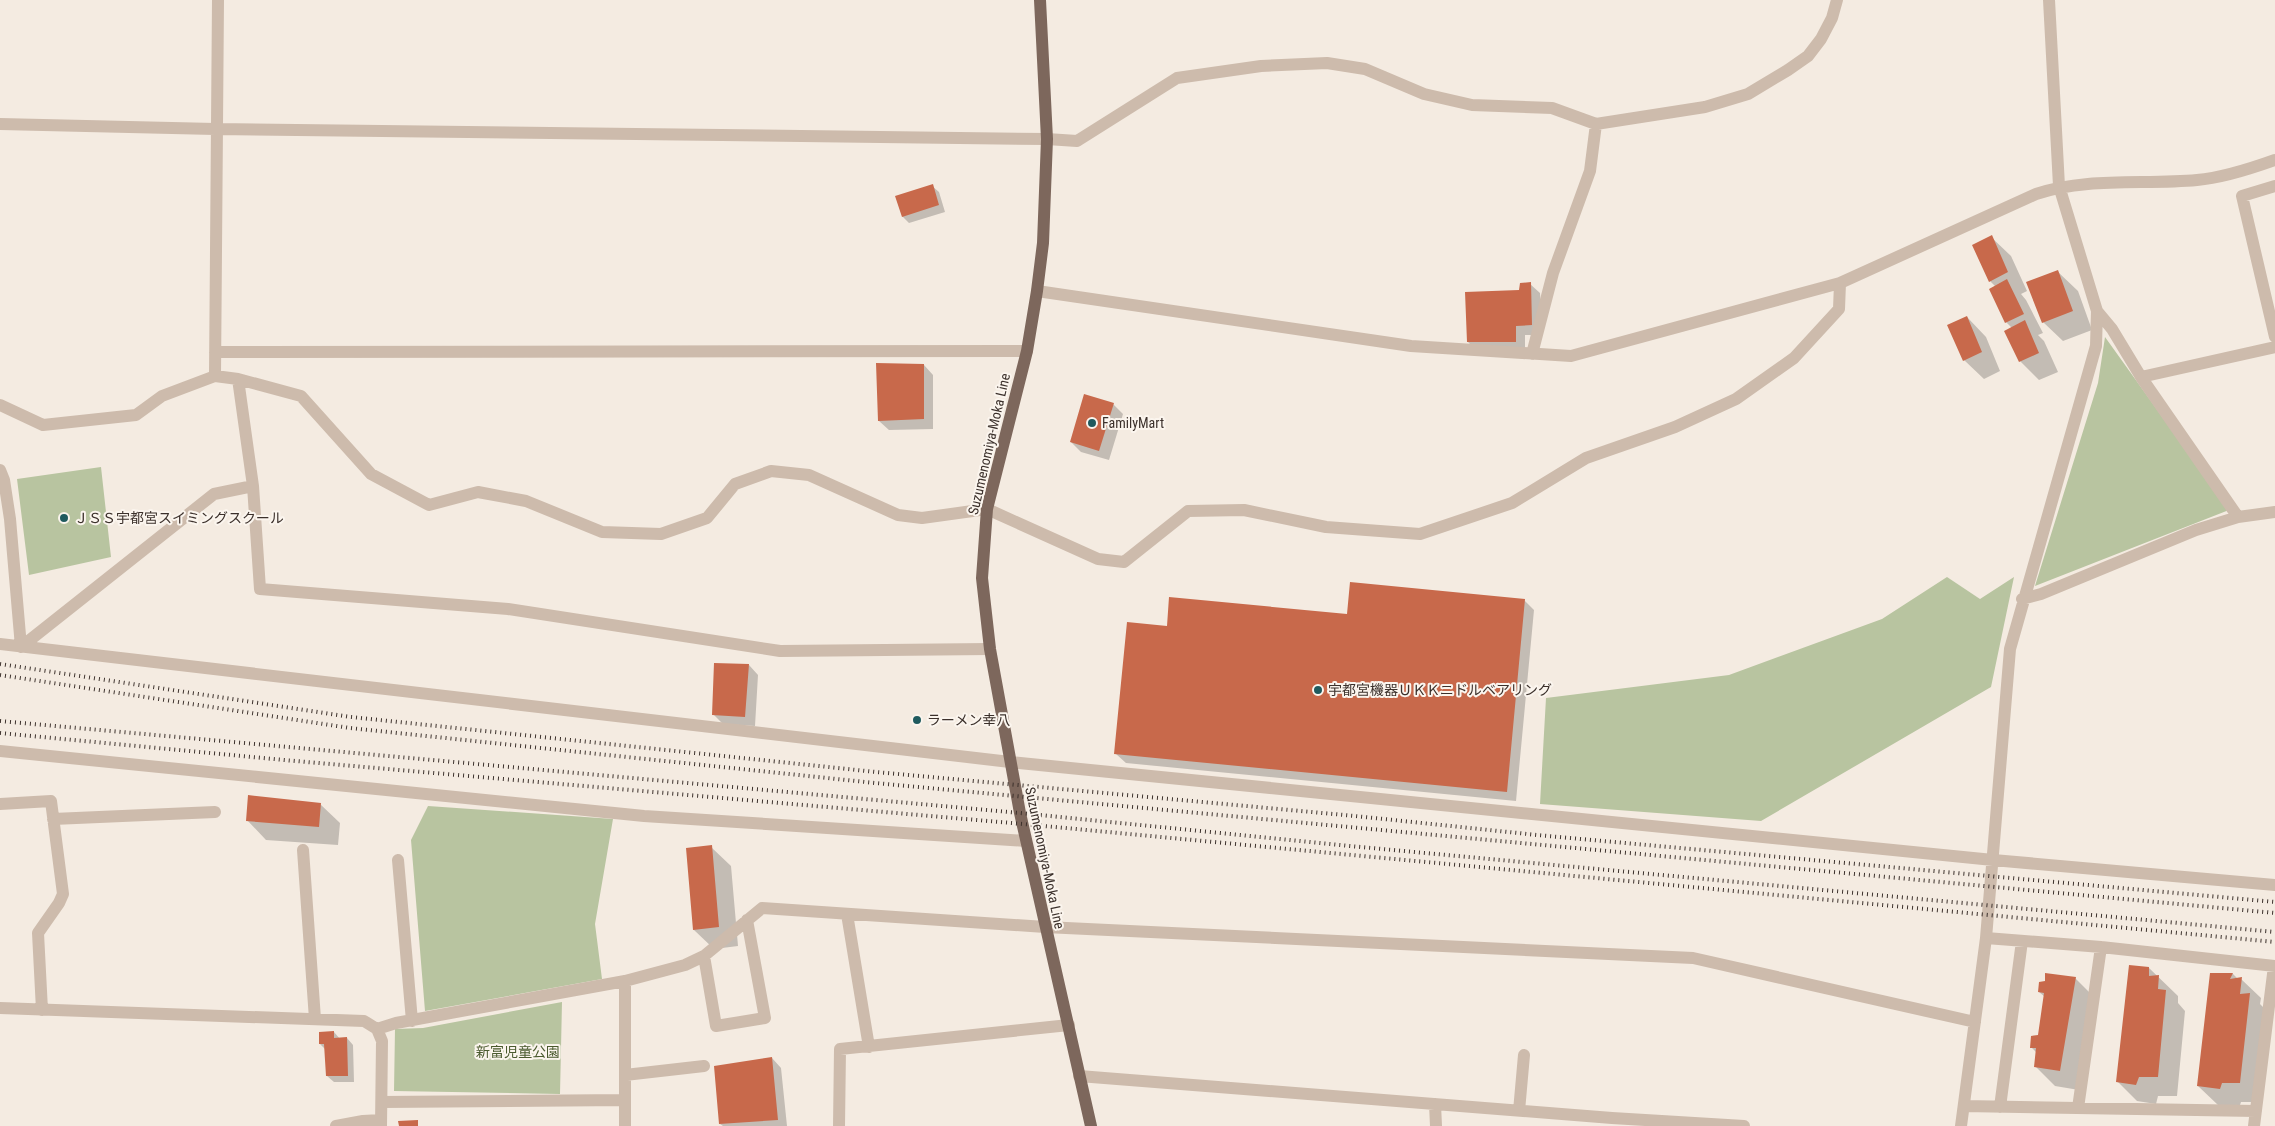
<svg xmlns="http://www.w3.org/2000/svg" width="2275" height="1126" viewBox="0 0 2275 1126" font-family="'Roboto Condensed','Noto Sans JP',sans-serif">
<rect width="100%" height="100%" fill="#f4ebe1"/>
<path fill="#b8c4a0" d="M 2105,337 L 2229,510 L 2035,586 L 2098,383 Z
M 101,467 L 111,557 L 29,575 L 17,479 Z
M 1947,577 L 1980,599 L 2014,577 L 1991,687 L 1761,821 L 1540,804 L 1546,698 L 1729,675 L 1882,619 Z
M 428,806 L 613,819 L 595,924 L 602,979 L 425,1011 L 411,840 Z
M 562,1002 L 560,1094 L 394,1091 L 395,1029 L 423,1028 Z"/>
<path fill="#0003" d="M 932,186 L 939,192 L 945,212 L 909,223 L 903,217 L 896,197 Z
M 1991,237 L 2011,256 L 2027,291 L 2021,294 L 2026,300 L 2043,333 L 2038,335 L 2044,341 L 2058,372 L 2039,380 L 2020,361 L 2012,328 L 2006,322 L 1996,287 L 1990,281 Z
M 2058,272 L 2078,291 L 2092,330 L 2063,341 L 2043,322 Z
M 1530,284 L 1540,293 L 1542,335 L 1525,335 L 1525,351 L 1478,352 L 1468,342 Z
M 1967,317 L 1986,337 L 2000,371 L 1984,379 L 1964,360 Z
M 924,365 L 933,375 L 933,429 L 889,430 L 879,421 Z
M 1113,404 L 1123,414 L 1109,460 L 1081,452 L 1071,442 Z
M 1524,600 L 1534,610 L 1516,801 L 1126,763 L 1116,754 L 1168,628 L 1349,615 Z
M 749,665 L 758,675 L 755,726 L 723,724 L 713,714 Z
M 320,804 L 340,823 L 338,845 L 266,840 L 247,820 Z
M 711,847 L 731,866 L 738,946 L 714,949 L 694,930 Z
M 2149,968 L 2178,996 L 2178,1003 L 2185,1011 L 2177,1096 L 2158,1096 L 2156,1104 L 2137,1101 L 2118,1082 Z
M 2211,974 L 2233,974 L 2238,979 L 2241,979 L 2261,998 L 2260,1004 L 2269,1013 L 2259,1102 L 2241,1102 L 2239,1108 L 2218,1105 L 2198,1086 Z
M 2075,978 L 2095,998 L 2079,1090 L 2055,1086 L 2035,1066 L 2037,1053 L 2031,1047 L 2039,1037 L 2045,997 L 2039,992 Z
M 334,1032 L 340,1039 L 347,1038 L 353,1045 L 354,1082 L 334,1082 L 327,1076 L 325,1049 L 320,1044 Z
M 772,1058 L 781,1068 L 787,1126 L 723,1126 L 720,1124 Z"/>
<path fill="#c8694b" d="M 933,184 L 939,205 L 902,217 L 895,196 Z
M 1992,235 L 2008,272 L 1989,282 L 1972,245 Z
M 2058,270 L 2073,311 L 2042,323 L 2026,282 Z
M 2007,279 L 2024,314 L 2005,323 L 1989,289 Z
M 1531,282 L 1532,325 L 1516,326 L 1516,342 L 1467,342 L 1465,292 L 1519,290 L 1520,283 Z
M 1967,316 L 1982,352 L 1963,361 L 1947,325 Z
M 2025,320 L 2039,353 L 2019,362 L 2004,331 Z
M 876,363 L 924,364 L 924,419 L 878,421 Z
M 1084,394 L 1114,403 L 1099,451 L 1070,442 Z
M 1350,582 L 1525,599 L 1507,792 L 1114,754 L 1127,622 L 1167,626 L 1169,597 L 1347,614 Z
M 714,663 L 749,664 L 745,717 L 712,715 Z
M 248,795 L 321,803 L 319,827 L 246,821 Z
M 712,845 L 719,927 L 693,930 L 686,848 Z
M 2129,965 L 2149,967 L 2149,976 L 2159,975 L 2158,989 L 2166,990 L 2158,1077 L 2139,1077 L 2136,1085 L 2116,1082 Z
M 2045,973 L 2076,977 L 2060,1071 L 2034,1067 L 2036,1048 L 2030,1048 L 2031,1036 L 2038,1035 L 2044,993 L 2038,992 L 2039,982 L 2045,981 Z
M 2210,973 L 2233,973 L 2230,979 L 2242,977 L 2240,994 L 2250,993 L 2240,1083 L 2222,1083 L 2220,1089 L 2197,1086 Z
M 334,1031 L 334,1038 L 347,1037 L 348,1076 L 326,1076 L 324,1044 L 319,1044 L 319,1032 Z
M 772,1057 L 778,1120 L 719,1124 L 714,1066 Z
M 418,1120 L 418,1126 L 399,1126 L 398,1121 Z"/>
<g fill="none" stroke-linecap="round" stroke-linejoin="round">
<path stroke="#cdbbac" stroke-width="12" d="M 0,124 L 215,129 L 1047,139 L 1077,141 L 1177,78 L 1261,66 L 1327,63 L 1365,69 L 1424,94 L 1472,105 L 1552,108 L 1596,124 L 1705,107 L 1748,94 L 1788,70 L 1808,56 L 1821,39 L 1832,18 L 1837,0
M 2275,186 L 2242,196 L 2275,337
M 1037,291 L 1411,346 L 1571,356 L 1840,283 L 2036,194 C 2087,177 2144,185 2197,180 C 2223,178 2250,169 2275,160
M 2097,311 L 2112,329 L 2141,377 L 2238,517
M 215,352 L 1027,351
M 1532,354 L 1553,273 L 1590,171 L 1596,124
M 215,376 L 218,0
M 2141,377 L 2275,347
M 238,379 L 253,486 L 260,589 L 508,609 L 780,651 L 990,649
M 0,405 L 43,425 L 136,415 L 162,396 L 215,376 L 238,379 L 301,396 L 371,474 L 429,505 L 478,492 L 526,501 L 602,532 L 661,534 L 707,518 L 735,484 L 771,471 L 809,475 L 898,515 L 922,518 L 987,509 L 1098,559 L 1124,562 L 1188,511 L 1244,510 L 1326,527 L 1420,534 L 1512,503 L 1586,458 L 1675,427 L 1736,399 L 1794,358 L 1839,309 L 1840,283
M 0,470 L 4,480 L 10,519 L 21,647
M 2022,599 L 2041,594 L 2196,530 L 2238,517 L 2275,512
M 0,644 L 1010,762 L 1993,860 L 2275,885
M 21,647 L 214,494 L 253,486
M 0,751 L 644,816 L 1026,841
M 0,804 L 51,801 L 63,894 L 59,903 L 38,933 L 42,1010
M 53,819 L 215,812
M 303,850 L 315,1019
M 398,860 L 412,1021
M 847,914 L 869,1047
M 1986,938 L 2101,947 L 2275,966
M 704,956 L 716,1026 L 765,1018 L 747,920
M 625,981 L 625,1126
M 0,1008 L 364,1021 L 377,1029 L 382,1041 L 381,1126
M 377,1029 L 396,1023 L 625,981 L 685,965 L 704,956 L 762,908 L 1045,927 L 1693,958 L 1975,1022
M 625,1075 L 704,1066
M 1079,1076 L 1612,1118 L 1744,1126
M 382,1102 L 625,1100
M 1435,1104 L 1436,1126
M 1964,1106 L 2256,1111
M 2000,1107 L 2022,941
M 2078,1108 L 2101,947
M 1519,1111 L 1524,1055
M 336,1126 L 363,1121 L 381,1120
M 839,1126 L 840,1049 L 1069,1025
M 1961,1126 L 1986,938 L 2010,649 L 2096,346 L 2097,311 L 2059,186 L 2049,0
M 2254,1126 L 2274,966"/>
<path stroke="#7d675c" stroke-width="12" d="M 1040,0 L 1047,139 L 1043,243 L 1037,291 L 1027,351 L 987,509 L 982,578 L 990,649 L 1020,813 L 1091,1126"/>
<path stroke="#3b302b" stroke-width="4" stroke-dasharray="1 4" stroke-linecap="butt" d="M 0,664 L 351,717 L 876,772 L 1355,816 L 1537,835 L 2275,902
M 0,675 L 350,728 L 875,783 L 2275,913
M 0,721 L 1020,813 L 1350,846 L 2275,932
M 0,733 L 284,760 L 1023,824 L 2275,942"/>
</g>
<g fill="#1f5a5e" stroke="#fbf5ee" stroke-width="2">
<circle cx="1092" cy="423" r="5"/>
<circle cx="64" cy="518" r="5"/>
<circle cx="1318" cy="690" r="5"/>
<circle cx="917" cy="720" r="5"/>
</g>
<g text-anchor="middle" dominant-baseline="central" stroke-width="4" stroke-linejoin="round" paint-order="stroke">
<g font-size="14" fill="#3b302b" stroke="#fbf5ee" text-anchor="start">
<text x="1102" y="423">FamilyMart</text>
<text x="74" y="518">ＪＳＳ宇都宮スイミングスクール</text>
<text x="1328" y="690">宇都宮機器ＵＫＫニドルベアリング</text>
<text x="927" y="720">ラーメン幸八</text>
</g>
<g font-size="14" fill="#3b302b" stroke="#fbf5ee">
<text transform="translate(989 444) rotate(-77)">Suzumenomiya-Moka Line</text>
<text transform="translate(1045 858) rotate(78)">Suzumenomiya-Moka Line</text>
</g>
<g font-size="14" fill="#4a5a2e" stroke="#fbf5ee">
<text x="518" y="1052">新富児童公園</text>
</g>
</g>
</svg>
